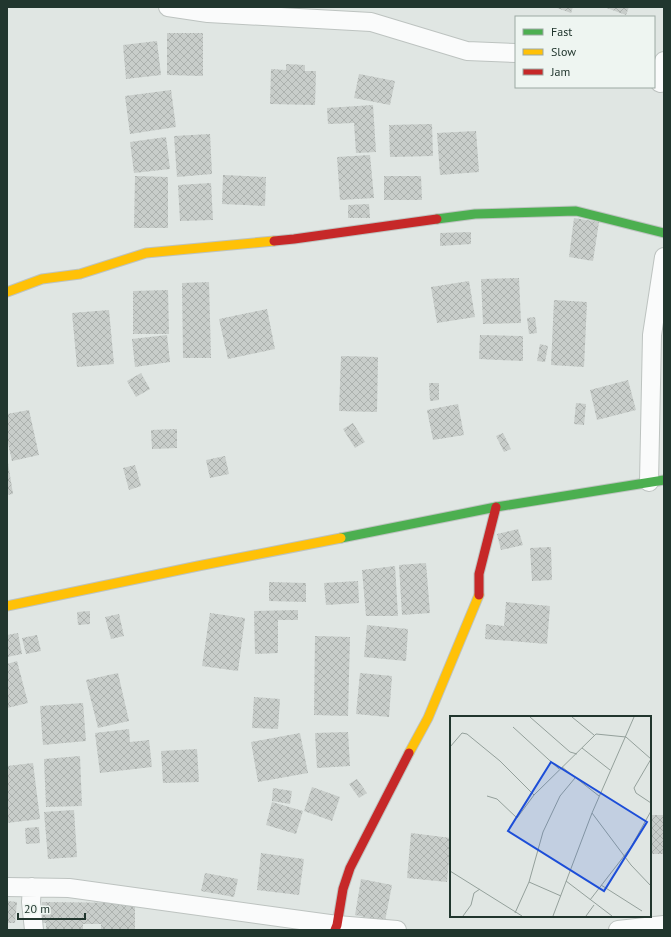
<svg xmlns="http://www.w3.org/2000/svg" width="671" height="937" viewBox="0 0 671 937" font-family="'PT Sans',sans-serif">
<defs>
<pattern id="building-cross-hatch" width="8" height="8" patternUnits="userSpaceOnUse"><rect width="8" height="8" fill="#c8cdca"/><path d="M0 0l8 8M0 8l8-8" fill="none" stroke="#acb1ae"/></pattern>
</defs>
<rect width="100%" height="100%" fill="#e0e6e3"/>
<path fill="url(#building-cross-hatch)" d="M 557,7 L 573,7 L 571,13 L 557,8 Z
M 604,7 L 629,7 L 626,15 Z
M 167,33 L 203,33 L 203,76 L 167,75 Z
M 157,41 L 161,75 L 126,79 L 123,45 Z
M 286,64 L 305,65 L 305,71 L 316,71 L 315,105 L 270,104 L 271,69 L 286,70 Z
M 359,74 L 395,81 L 390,105 L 354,98 Z
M 171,90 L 176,127 L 130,134 L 125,96 Z
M 373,105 L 376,152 L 356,153 L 354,123 L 328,124 L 327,108 Z
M 432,124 L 433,156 L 390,157 L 389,125 Z
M 476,131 L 479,172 L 440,175 L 437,133 Z
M 210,134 L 212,174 L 177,177 L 174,136 Z
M 166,137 L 170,169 L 134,173 L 130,142 Z
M 370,155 L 374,198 L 340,200 L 337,157 Z
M 223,175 L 266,177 L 265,206 L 222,204 Z
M 135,176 L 168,177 L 168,228 L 134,228 Z
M 384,176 L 421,176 L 422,200 L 384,200 Z
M 211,183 L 213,220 L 180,221 L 178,185 Z
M 369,204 L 370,218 L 348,218 L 348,205 Z
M 574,218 L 599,222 L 593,261 L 569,257 Z
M 471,232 L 471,244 L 440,246 L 440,233 Z
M 519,278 L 521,323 L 483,324 L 481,279 Z
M 469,281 L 475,317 L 437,323 L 431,287 Z
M 209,282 L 211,358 L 183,358 L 182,283 Z
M 168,290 L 169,334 L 133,334 L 133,291 Z
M 554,300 L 587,302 L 584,367 L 551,365 Z
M 267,309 L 275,349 L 228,359 L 219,319 Z
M 109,310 L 114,364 L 77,367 L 72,313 Z
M 535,317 L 537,333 L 529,334 L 527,318 Z
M 167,335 L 170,362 L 135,367 L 132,339 Z
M 480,335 L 523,336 L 523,361 L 479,359 Z
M 540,344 L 548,346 L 545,362 L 537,361 Z
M 341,356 L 378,357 L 377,412 L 339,411 Z
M 141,373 L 150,389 L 136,397 L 127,381 Z
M 628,380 L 636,410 L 597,420 L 590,390 Z
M 429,383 L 439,383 L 439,400 L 430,401 Z
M 576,403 L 586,404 L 584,425 L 574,424 Z
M 458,404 L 464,435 L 433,440 L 427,410 Z
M 29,410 L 39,455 L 12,461 L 7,439 L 7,414 Z
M 353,423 L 365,442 L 355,448 L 343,429 Z
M 177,429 L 177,448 L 152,449 L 151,430 Z
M 503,433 L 511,449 L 504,452 L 496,436 Z
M 225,456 L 229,474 L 210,478 L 206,460 Z
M 7,463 L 8,463 L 13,494 L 7,495 Z
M 135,465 L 141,486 L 129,490 L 123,468 Z
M 518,529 L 523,545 L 501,550 L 497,534 Z
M 551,547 L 552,580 L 532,581 L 530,548 Z
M 426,563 L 430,613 L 402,615 L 399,565 Z
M 395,566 L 398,616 L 366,616 L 362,570 Z
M 358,581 L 359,603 L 326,605 L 324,583 Z
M 269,582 L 306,583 L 306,602 L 269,601 Z
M 506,602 L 550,606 L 547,644 L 485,639 L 486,624 L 504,626 Z
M 298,610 L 298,620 L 278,620 L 278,653 L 255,654 L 254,611 Z
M 90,611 L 90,624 L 78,625 L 77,612 Z
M 210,613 L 245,618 L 238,671 L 202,666 Z
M 119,614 L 124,636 L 111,639 L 105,617 Z
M 367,625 L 408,629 L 406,661 L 364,657 Z
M 18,633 L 22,654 L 7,657 L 7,635 Z
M 37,635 L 41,651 L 26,654 L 22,638 Z
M 315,636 L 350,637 L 348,716 L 314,715 Z
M 17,661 L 28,703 L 7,708 L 7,664 Z
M 118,673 L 129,721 L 98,728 L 86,680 Z
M 360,673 L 392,676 L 389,717 L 356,714 Z
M 254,697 L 280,699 L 278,729 L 252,728 Z
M 83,703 L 86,741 L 43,745 L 40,706 Z
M 129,729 L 130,742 L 149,740 L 152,767 L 100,773 L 95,733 Z
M 348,732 L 350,766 L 317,768 L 315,733 Z
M 300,733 L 308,773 L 258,782 L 251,742 Z
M 197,749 L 199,782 L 163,783 L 161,751 Z
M 80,756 L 82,806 L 46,807 L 44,759 Z
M 33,763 L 40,819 L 7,823 L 7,766 Z
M 357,779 L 367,793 L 359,798 L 349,784 Z
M 312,787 L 340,797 L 332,821 L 304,811 Z
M 273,788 L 292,791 L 290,804 L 272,801 Z
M 272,802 L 303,811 L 296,834 L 266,825 Z
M 74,810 L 77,857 L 48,859 L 44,812 Z
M 650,815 L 664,815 L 664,854 L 650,854 Z
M 39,827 L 40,843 L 26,844 L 25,828 Z
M 411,833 L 451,838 L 447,882 L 407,878 Z
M 261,853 L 304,859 L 299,895 L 257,890 Z
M 205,873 L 238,879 L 234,897 L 201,891 Z
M 361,879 L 392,885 L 385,921 L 355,915 Z
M 7,901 L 17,902 L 15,923 L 7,923 Z
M 42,902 L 135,903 L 135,930 L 101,930 L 101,924 L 83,924 L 83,930 L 46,930 L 46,923 L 42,923 Z"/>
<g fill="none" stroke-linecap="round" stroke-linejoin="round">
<g stroke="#bdc3c0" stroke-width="20">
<path id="street" d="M 168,7 L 208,13 L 371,22 L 467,51 L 516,53
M 660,83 L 664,61
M 649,482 L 652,335 L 664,257
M 7,887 L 69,888 L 337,925 L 397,930
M 32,887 L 31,902 L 34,930
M 618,930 L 664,925"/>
</g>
<g stroke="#bdc3c0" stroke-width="11">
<path id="fast" d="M 437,219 L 475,214 L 576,211 L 664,233
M 341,538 L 496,507 L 664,480"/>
</g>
<g stroke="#bdc3c0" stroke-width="11">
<path id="slow" d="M 7,292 L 42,279 L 80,274 L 146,253 L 274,241
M 7,606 L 198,566 L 341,538
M 409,753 L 428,718 L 479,595"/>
</g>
<g stroke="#bdc3c0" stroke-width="11">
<path id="jam" d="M 274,241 L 294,239 L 437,219
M 479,595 L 479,574 L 496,507
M 335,930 L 337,925 L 343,889 L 350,868 L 409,753"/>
</g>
<use href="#street" stroke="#fafbfb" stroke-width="18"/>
<use href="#fast" stroke="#4caf50" stroke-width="9"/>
<use href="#slow" stroke="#ffc107" stroke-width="9"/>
<use href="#jam" stroke="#c62828" stroke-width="9"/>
</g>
<g transform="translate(450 716)">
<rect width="201" height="201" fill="#e0e6e3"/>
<path fill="none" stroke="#94a09b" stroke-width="1" d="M 80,1 L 120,36 L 127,38M 122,1 L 144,19M 63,11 L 109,53M 0,31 L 12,17 L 17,18 L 50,45 L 84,79M 132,32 L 160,54M 201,43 L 184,72 L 186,77 L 201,87M 112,51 L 149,80M 37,80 L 47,83 L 67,102 L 84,79 L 146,18 L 176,21 L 201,43M 142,97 L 181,149 L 201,170M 0,155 L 72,200M 116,165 L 162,200M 79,166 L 111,180M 151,169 L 192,195M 140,184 L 181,131 L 201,95M 65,197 L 79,166 L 93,116 L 110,80 L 125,62M 13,200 L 21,189 L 24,177 L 30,173M 103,200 L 142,97 L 184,1M 136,200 L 144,189"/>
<path fill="#1d4ed8" fill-opacity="0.15" stroke="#1d4ed8" stroke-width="2" d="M 101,46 L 197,106 L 154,175 L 58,115 Z"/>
<rect width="201" height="201" fill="none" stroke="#21362e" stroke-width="2"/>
</g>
<rect width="671" height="937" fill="none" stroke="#21362e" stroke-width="16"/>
<rect x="515" y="16" width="140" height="72" fill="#eef5f1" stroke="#9ca9a3"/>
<rect x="523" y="29" width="20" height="6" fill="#4caf50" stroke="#9ca9a3"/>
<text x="551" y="36" font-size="12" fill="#21362e">Fast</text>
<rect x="523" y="49" width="20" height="6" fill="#ffc107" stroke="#9ca9a3"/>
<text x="551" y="56" font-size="12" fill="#21362e">Slow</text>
<rect x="523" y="69" width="20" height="6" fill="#c62828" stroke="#9ca9a3"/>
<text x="551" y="76" font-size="12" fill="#21362e">Jam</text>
<path d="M18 913v6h67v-6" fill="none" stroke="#21362e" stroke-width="2"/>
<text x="24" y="913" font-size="12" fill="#21362e" stroke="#eef5f1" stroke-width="3" paint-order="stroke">20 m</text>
</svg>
